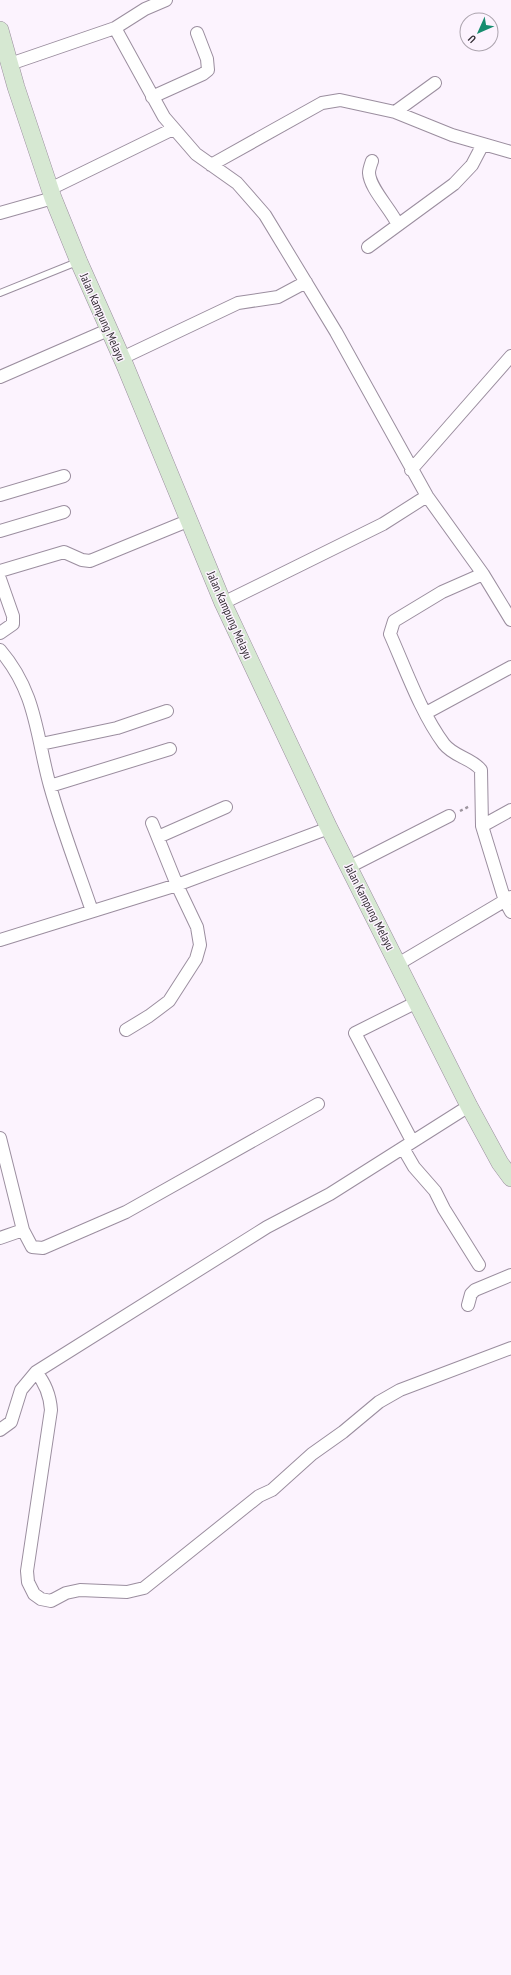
<svg xmlns="http://www.w3.org/2000/svg" width="511" height="1975" viewBox="0 0 511 1975" font-family="'PT Sans Narrow',sans-serif">
<rect width="100%" height="100%" fill="#fcf3fe"/>
<g fill="none" stroke-linecap="round" stroke-linejoin="round">
<g stroke="#9b8e9f" stroke-width="8">
<path id="service" d="M 0,293 L 77,262"/>
</g>
<g stroke="#9b8e9f" stroke-width="14">
<path id="minor" d="M 115,28 L 164,117 L 196,154 L 237,183 L 265,215 L 336,332 L 427,496 L 483,574 L 511,620
M 10,64 L 115,28 L 145,9 L 166,0
M 152,97 L 203,74 L 208,70 L 207,59 L 197,33
M 395,112 L 435,83
M 372,161 C 371,164 369,169 369,173 C 370,189 391,209 398,225
M 211,165 L 322,103 L 340,100 L 395,112 L 452,135 L 511,152
M 50,189 L 173,129
M 0,213 L 53,198
M 368,247 L 454,184 L 472,165 L 483,144
M 122,358 L 238,303 L 278,297 L 306,282
M 0,377 L 108,330
M 411,470 L 511,356
M 0,495 L 64,476
M 0,531 L 64,512
M 0,571 L 64,552 L 82,560 L 90,561 L 190,520
M 483,574 L 442,592 L 394,621 L 390,634 C 406,670 421,713 444,744 C 454,757 472,758 481,770 L 482,826 L 505,901 L 511,912
M 0,579 L 13,616 L 13,624 L 0,633
M 223,603 L 383,524 L 427,496
M 0,650 C 37,693 36,736 50,786 C 62,829 78,870 92,911
M 426,713 L 511,667
M 41,744 L 117,728 L 167,711
M 50,786 L 170,749
M 482,826 L 511,810
M 158,837 L 226,807
M 349,867 L 449,816
M 0,940 L 177,885 L 329,828
M 398,964 L 511,897
M 126,1030 L 149,1016 L 169,1001 L 196,959 L 200,945 L 197,927 L 177,885 L 152,823
M 0,1138 L 23,1230 L 0,1238
M 412,1141 L 355,1033 L 417,1002
M 403,1148 L 414,1167 L 435,1191 L 444,1209 L 479,1265
M 23,1230 L 32,1247 L 43,1248 L 126,1212 L 318,1104
M 468,1305 L 471,1294 L 475,1290 L 511,1275
M 36,1372 C 46,1384 50,1395 51,1410 L 27,1571 L 28,1582 L 34,1594 L 41,1599 L 51,1601 L 66,1593 L 80,1590 L 127,1592 L 144,1588 L 259,1496 L 272,1490 L 312,1454 L 343,1432 L 379,1402 L 400,1390 L 511,1348
M 0,1430 L 11,1422 L 21,1390 L 36,1372 L 267,1227 L 330,1194 L 469,1106"/>
</g>
<g stroke="#9b8e9f" stroke-width="18">
<path id="secondary" d="M 0,30 L 16,87 L 53,198 L 79,262 L 124,363 L 223,603 L 329,828 L 469,1106 L 500,1163 L 511,1178"/>
</g>
<path stroke="#9d959e" stroke-width="2.5" stroke-dasharray="3 3" stroke-linecap="butt" d="M 460,811 L 470,806"/>
<use href="#service" stroke="#fff" stroke-width="6"/>
<use href="#minor" stroke="#fff" stroke-width="12"/>
<use href="#secondary" stroke="#d6e8d2" stroke-width="17"/>
</g>
<g text-anchor="middle" dominant-baseline="central" stroke-width="3" stroke-linejoin="round" paint-order="stroke">
<g font-size="12" fill="#342e35" stroke="#fcf3fe">
<text transform="translate(103 317) rotate(66)">Jalan Kampung Melayu</text>
<text transform="translate(230 615) rotate(66)">Jalan Kampung Melayu</text>
<text transform="translate(370 907) rotate(63)">Jalan Kampung Melayu</text>
</g>
</g>
<g transform="translate(479 32) rotate(225)"><circle r="19" fill="#fcf3fe" stroke="#aca4ae"/>
<path d="M0-3L7 15L0 10L-7 15Z" fill="#178d6f"/>
<text y="-6" font-size="11" font-weight="bold" text-anchor="middle" fill="#342e35">U</text>
</g>
</svg>
